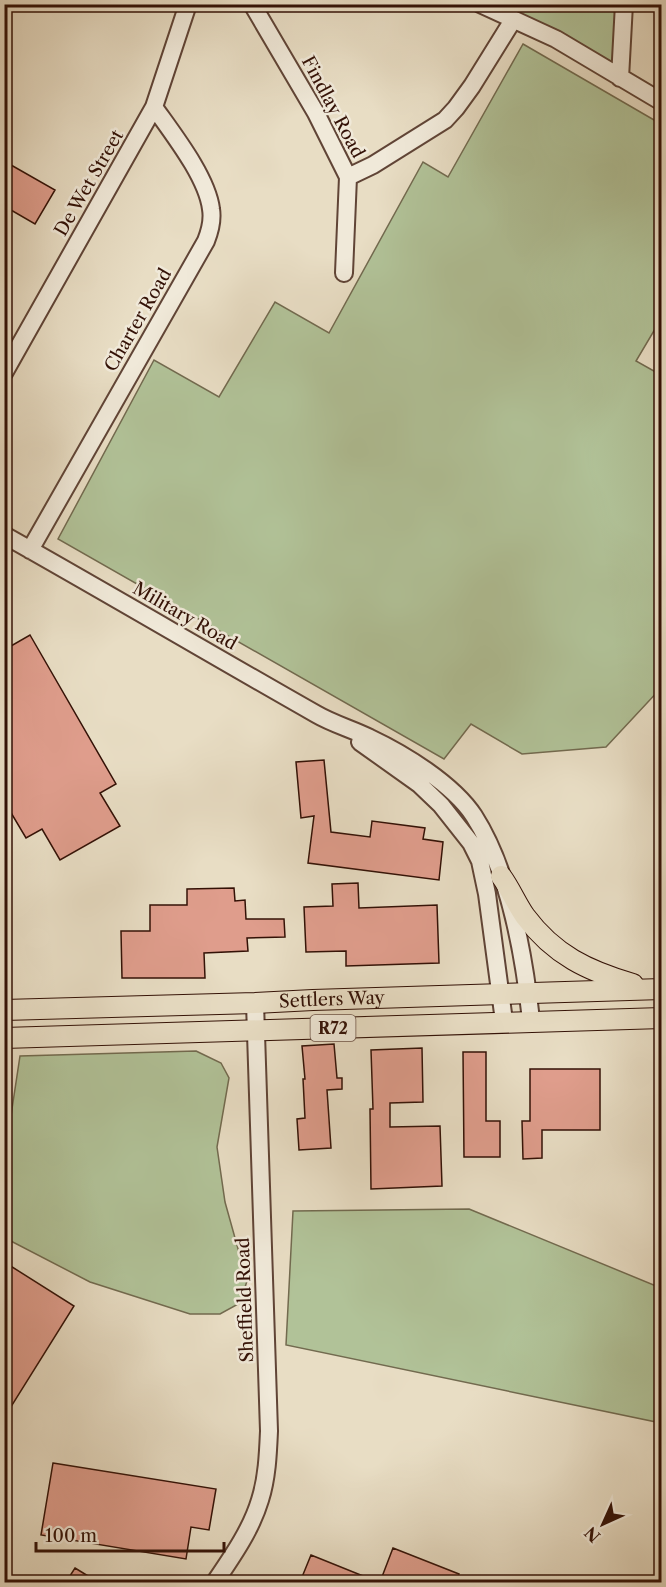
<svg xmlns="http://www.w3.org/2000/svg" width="666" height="1587" viewBox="0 0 666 1587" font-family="'Libre Caslon Text',serif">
<rect width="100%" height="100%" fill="#e8ddc4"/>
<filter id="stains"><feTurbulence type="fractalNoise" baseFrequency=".00333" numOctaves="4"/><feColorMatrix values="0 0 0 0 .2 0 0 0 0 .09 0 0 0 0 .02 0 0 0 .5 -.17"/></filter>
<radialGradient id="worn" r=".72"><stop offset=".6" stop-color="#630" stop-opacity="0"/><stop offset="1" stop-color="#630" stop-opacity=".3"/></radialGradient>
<path fill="#b1c298" stroke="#726a4f" stroke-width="1.5" d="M 486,5 L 620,5 L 616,57 L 608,63 Z
M 523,44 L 661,124 L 661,319 L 636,361 L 661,375 L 661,688 L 606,747 L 522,754 L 471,724 L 444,759 L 58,539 L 154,360 L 219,397 L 275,302 L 329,333 L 423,162 L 448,177 Z
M 196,1051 L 221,1063 L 229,1078 L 217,1147 L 225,1202 L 247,1281 L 240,1303 L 220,1314 L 190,1314 L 90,1282 L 5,1238 L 5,1155 L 20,1056 Z
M 469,1209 L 661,1288 L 661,1423 L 286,1345 L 293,1211 Z"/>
<path fill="#df9d8c" stroke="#331106" stroke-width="1.5" d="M 4,161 L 55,190 L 35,224 L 4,206 Z
M 30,635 L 116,784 L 100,793 L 120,826 L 60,860 L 42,829 L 26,838 L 4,801 L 4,650 Z
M 324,760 L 331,832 L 370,837 L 372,821 L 425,828 L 423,839 L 443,842 L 439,880 L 308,863 L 314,816 L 301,818 L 296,762 Z
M 358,883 L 359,908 L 437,905 L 439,963 L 346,966 L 346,951 L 306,952 L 304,907 L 333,906 L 332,884 Z
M 234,888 L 235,901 L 245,900 L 246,919 L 284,919 L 285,937 L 247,938 L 248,951 L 204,953 L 205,978 L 122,978 L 121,931 L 150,931 L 150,905 L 187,905 L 187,889 Z
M 334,1044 L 337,1078 L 342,1078 L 342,1089 L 327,1090 L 331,1148 L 299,1150 L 297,1119 L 305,1118 L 303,1079 L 305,1079 L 302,1046 Z
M 422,1048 L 423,1102 L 390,1103 L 390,1127 L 440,1126 L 442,1186 L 371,1189 L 370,1109 L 373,1109 L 371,1050 Z
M 463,1052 L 486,1052 L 486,1121 L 500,1121 L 500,1157 L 464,1157 Z
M 530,1069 L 600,1069 L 600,1130 L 542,1130 L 542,1158 L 523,1159 L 522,1121 L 530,1121 Z
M 9,1265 L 74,1306 L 4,1418 L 4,1272 Z
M 53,1463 L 216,1489 L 209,1530 L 191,1527 L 186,1559 L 41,1535 Z
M 393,1548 L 459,1574 L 456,1582 L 380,1582 Z
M 311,1555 L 378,1582 L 300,1582 Z
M 75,1568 L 98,1582 L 66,1582 Z"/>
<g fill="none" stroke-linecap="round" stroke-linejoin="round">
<g stroke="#604436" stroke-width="20">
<path id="minor" d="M 252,4 L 316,113 L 348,177 L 344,273
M 480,4 L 556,39 L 662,102
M 620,78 L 624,4
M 348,177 L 373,165 L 445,120 L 456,108 L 472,86 L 513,20
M 4,373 L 154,107 L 188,4
M 4,535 C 109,594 212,655 316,714 C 333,724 352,729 370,738 C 404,754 453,784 474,816 C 510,872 524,955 531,1020
M 30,550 L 206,241 C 210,231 213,221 211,209 C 207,177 173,134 154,107
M 360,742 L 419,784 L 441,805 L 471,843 L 480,861 L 487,894 L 504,1021
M 215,1582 C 232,1557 251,1530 260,1500 C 267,1478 268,1454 269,1431 L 255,1003"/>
</g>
<g stroke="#331106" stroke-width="22">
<g id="major">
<path d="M 501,876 C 510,888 516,903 525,916 C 554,955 588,971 633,984"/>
<path id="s1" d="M 4,1010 L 255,1003 L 313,1000 L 662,989"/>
<path d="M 4,1038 L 662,1018"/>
</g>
</g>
<use href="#minor" stroke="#f0e9d9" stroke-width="16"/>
<use href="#major" stroke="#e8ddc4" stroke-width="20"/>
</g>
<g text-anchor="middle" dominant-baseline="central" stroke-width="5" stroke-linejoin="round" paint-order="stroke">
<rect fill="#f0e9d9" stroke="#6c5245" stroke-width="1.5" x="310.5" y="1015" width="45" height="26" rx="4.5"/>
<g font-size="16" font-weight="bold" fill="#331106">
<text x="333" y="1028">R72</text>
</g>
<g font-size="18" fill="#331106" stroke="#f0e9d9">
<text transform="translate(333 107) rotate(62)">Findlay Road</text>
<text transform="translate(89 183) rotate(-60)">De Wet Street</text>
<text transform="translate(138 320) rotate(-60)">Charter Road</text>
<text transform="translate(185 616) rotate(30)">Military Road</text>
<text stroke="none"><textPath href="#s1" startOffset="328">Settlers Way</textPath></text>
<text transform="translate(245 1300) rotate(-92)">Sheffield Road</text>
</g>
</g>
<rect width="666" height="1587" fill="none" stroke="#e8ddc4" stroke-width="24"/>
<rect x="6" y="6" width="654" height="1575" fill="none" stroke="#331106" stroke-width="3"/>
<rect x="12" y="12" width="642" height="1563" fill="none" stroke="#331106" stroke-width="1.5"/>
<g transform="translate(603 1524) rotate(225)" stroke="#f0e9d9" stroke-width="4.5" paint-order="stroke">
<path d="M0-4.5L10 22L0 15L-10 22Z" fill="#331106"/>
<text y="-9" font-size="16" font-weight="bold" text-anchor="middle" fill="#331106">N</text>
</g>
<path d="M36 1542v9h188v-9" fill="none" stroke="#331106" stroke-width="3"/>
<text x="45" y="1542" font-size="18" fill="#331106" stroke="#f0e9d9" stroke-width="4.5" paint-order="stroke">100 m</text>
<rect width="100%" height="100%" filter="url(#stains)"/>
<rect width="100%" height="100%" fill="url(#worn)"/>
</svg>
